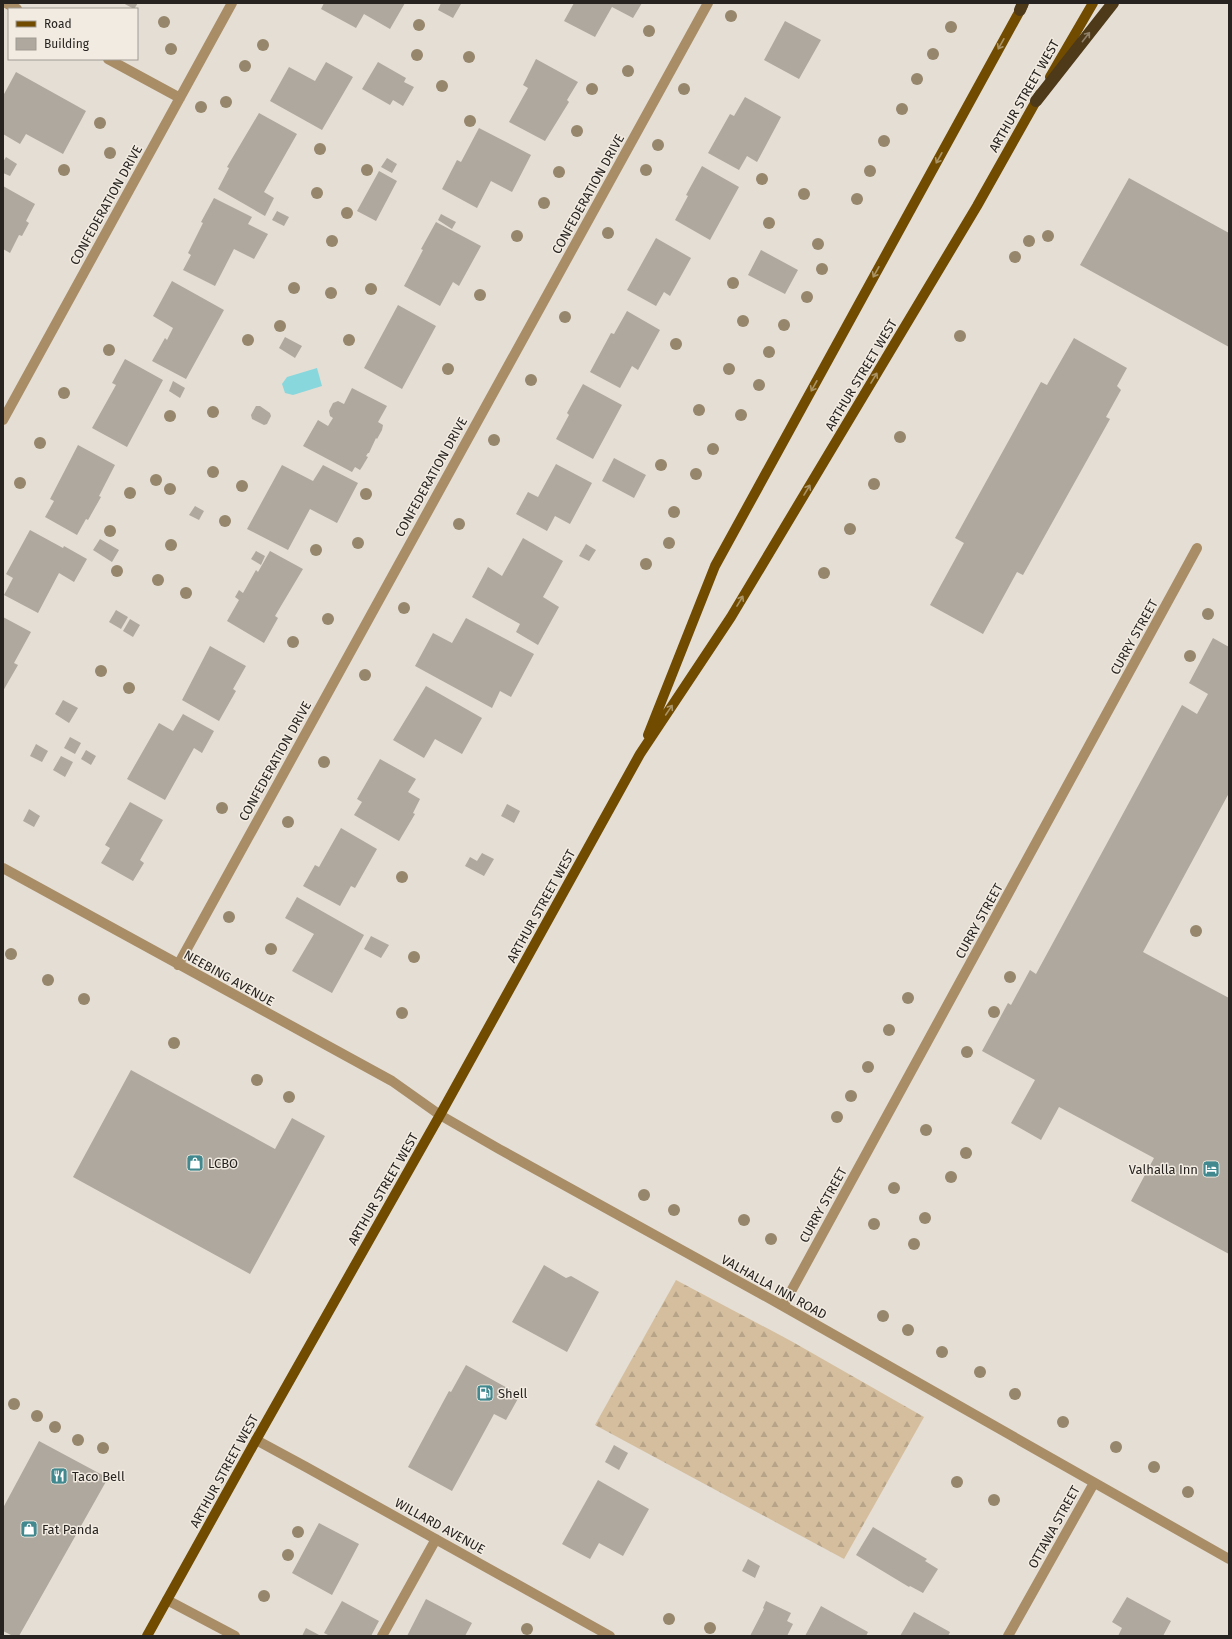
<svg xmlns="http://www.w3.org/2000/svg" width="1232" height="1639" viewBox="0 0 1232 1639" font-family="'Fira Sans',sans-serif">
<defs>
<pattern id="forest-firs" width="22" height="20" patternUnits="userSpaceOnUse"><rect width="22" height="20" fill="#d4be9e"/><path d="M5 1l3.5 6h-7zM16 11l3.5 6h-7z" fill="#b6a388"/></pattern>
</defs>
<rect width="100%" height="100%" fill="#e5ded4"/>
<path fill="url(#forest-firs)" d="M 676,1280 L 791,1341 L 924,1417 L 844,1559 L 595,1425 Z"/>
<path fill="#88d7dd" d="M 317,368 L 322,386 L 293,395 L 285,393 L 282,384 L 287,377 Z"/>
<path fill="#afa89f" d="M 123,3 L 138,3 L 134,9 Z
M 324,3 L 405,3 L 390,29 L 364,14 L 356,28 L 321,9 Z
M 441,3 L 459,3 L 461,4 L 453,18 L 438,10 Z
M 574,3 L 642,3 L 633,18 L 612,7 L 595,37 L 564,21 Z
M 785,21 L 821,40 L 799,79 L 764,60 Z
M 536,59 L 578,82 L 567,100 L 569,102 L 545,141 L 509,122 L 528,88 L 523,85 Z
M 326,62 L 353,77 L 322,130 L 270,101 L 289,67 L 315,81 Z
M 378,62 L 406,78 L 404,82 L 414,87 L 403,106 L 393,100 L 390,105 L 362,89 Z
M 16,72 L 86,111 L 63,154 L 26,134 L 20,144 L 3,134 L 3,96 Z
M 745,97 L 781,117 L 757,162 L 747,156 L 739,170 L 708,153 L 730,114 L 734,116 Z
M 259,113 L 297,134 L 264,192 L 274,198 L 265,216 L 218,189 L 229,168 L 227,167 Z
M 479,128 L 531,155 L 512,192 L 491,181 L 477,208 L 442,189 L 457,160 L 461,162 Z
M 6,157 L 17,164 L 10,176 L 3,173 L 3,162 Z
M 387,158 L 397,164 L 392,173 L 381,167 Z
M 702,166 L 739,187 L 710,240 L 675,220 L 688,196 L 686,195 Z
M 379,171 L 397,181 L 376,221 L 357,211 Z
M 1129,178 L 1229,233 L 1229,347 L 1080,265 Z
M 3,186 L 35,204 L 26,221 L 29,223 L 22,236 L 19,235 L 10,253 L 3,249 Z
M 214,198 L 252,217 L 248,224 L 268,234 L 254,259 L 234,249 L 215,286 L 183,270 L 191,255 L 188,253 L 203,223 L 201,222 Z
M 277,211 L 289,217 L 284,226 L 272,220 Z
M 441,214 L 456,222 L 452,229 L 438,220 Z
M 436,222 L 481,246 L 459,286 L 453,282 L 440,306 L 404,286 L 423,250 L 421,249 Z
M 656,238 L 691,258 L 670,296 L 664,292 L 656,306 L 627,290 Z
M 761,250 L 798,270 L 785,294 L 748,275 Z
M 172,281 L 224,310 L 186,379 L 152,361 L 165,338 L 167,340 L 173,328 L 153,316 Z
M 398,305 L 436,326 L 402,389 L 364,368 Z
M 627,311 L 660,330 L 638,370 L 632,366 L 620,388 L 590,372 L 611,333 L 614,334 Z
M 285,337 L 302,346 L 295,358 L 279,348 Z
M 1074,338 L 1127,368 L 1117,386 L 1121,390 L 1106,417 L 1110,419 L 1023,575 L 1017,572 L 983,634 L 930,605 L 964,543 L 955,538 L 1041,382 L 1047,385 Z
M 125,359 L 163,380 L 127,447 L 92,428 L 116,385 L 112,383 Z
M 173,381 L 185,388 L 180,398 L 169,391 Z
M 583,384 L 622,405 L 593,459 L 556,439 L 569,415 L 567,413 Z
M 352,388 L 387,406 L 378,422 L 383,425 L 382,430 L 377,439 L 376,438 L 369,453 L 368,453 L 366,456 L 368,457 L 362,467 L 360,470 L 355,467 L 352,472 L 303,446 L 318,420 L 328,426 L 333,418 L 330,416 L 329,411 L 333,403 L 338,401 L 344,404 Z
M 256,406 L 260,406 L 270,413 L 271,416 L 267,424 L 264,425 L 252,419 L 251,415 Z
M 78,445 L 115,465 L 99,496 L 101,497 L 88,520 L 86,519 L 77,535 L 45,517 L 54,501 L 50,499 Z
M 614,458 L 646,475 L 634,498 L 602,481 Z
M 556,464 L 592,483 L 570,524 L 555,516 L 547,531 L 516,514 L 528,492 L 538,497 Z
M 282,465 L 313,481 L 323,465 L 358,483 L 337,523 L 310,509 L 288,550 L 247,529 Z
M 195,506 L 204,511 L 199,520 L 189,515 Z
M 30,530 L 63,548 L 64,546 L 87,559 L 74,582 L 59,573 L 38,613 L 4,595 L 13,578 L 6,574 Z
M 523,538 L 563,561 L 543,597 L 559,607 L 538,645 L 516,632 L 520,624 L 472,597 L 488,567 L 502,576 Z
M 100,539 L 119,550 L 112,562 L 93,550 Z
M 586,544 L 596,550 L 589,561 L 579,556 Z
M 256,551 L 265,556 L 261,565 L 251,559 Z
M 270,551 L 303,569 L 275,616 L 278,618 L 264,643 L 227,621 L 239,600 L 235,597 L 239,590 L 243,593 L 256,570 L 258,572 Z
M 116,610 L 128,617 L 121,629 L 109,622 Z
M 3,617 L 31,632 L 14,663 L 18,665 L 3,691 Z
M 466,618 L 534,654 L 511,697 L 500,691 L 492,708 L 415,666 L 433,633 L 452,643 Z
M 130,619 L 140,625 L 133,637 L 123,631 Z
M 1213,638 L 1229,647 L 1229,793 L 1143,952 L 1229,998 L 1229,1254 L 1131,1201 L 1154,1158 L 1059,1107 L 1041,1140 L 1011,1123 L 1035,1080 L 982,1051 L 1008,1003 L 1011,1005 L 1030,970 L 1036,974 L 1182,705 L 1197,714 L 1208,694 L 1189,683 Z
M 210,646 L 246,666 L 233,689 L 236,691 L 219,721 L 182,700 Z
M 426,686 L 482,718 L 462,754 L 435,739 L 424,758 L 393,740 Z
M 63,700 L 78,708 L 69,723 L 55,714 Z
M 183,714 L 214,731 L 202,753 L 194,748 L 165,800 L 127,779 L 159,723 L 173,731 Z
M 70,737 L 81,743 L 75,754 L 64,748 Z
M 36,744 L 48,751 L 42,762 L 30,756 Z
M 86,750 L 96,756 L 91,765 L 81,759 Z
M 61,756 L 73,762 L 65,777 L 53,770 Z
M 380,759 L 416,779 L 408,792 L 420,799 L 413,813 L 415,814 L 399,841 L 354,815 L 362,802 L 357,799 Z
M 130,802 L 163,820 L 140,860 L 144,863 L 133,881 L 101,863 L 110,848 L 105,845 Z
M 507,804 L 520,811 L 514,823 L 501,816 Z
M 29,809 L 40,816 L 34,827 L 23,821 Z
M 341,828 L 377,849 L 355,888 L 351,886 L 340,906 L 303,886 L 315,865 L 319,867 Z
M 482,853 L 494,859 L 484,876 L 465,866 L 470,857 L 477,861 Z
M 297,897 L 364,935 L 332,993 L 292,971 L 314,934 L 285,918 Z
M 371,936 L 389,945 L 381,958 L 364,949 Z
M 131,1070 L 275,1149 L 292,1118 L 325,1136 L 250,1274 L 73,1177 Z
M 544,1265 L 566,1278 L 571,1276 L 599,1292 L 567,1352 L 512,1322 Z
M 466,1365 L 520,1395 L 506,1420 L 494,1414 L 452,1491 L 408,1467 L 449,1391 L 451,1392 Z
M 39,1441 L 108,1478 L 19,1636 L 13,1636 L 3,1631 L 3,1508 Z
M 614,1445 L 628,1453 L 619,1470 L 605,1462 Z
M 598,1480 L 649,1509 L 623,1556 L 599,1543 L 590,1559 L 562,1544 Z
M 319,1523 L 359,1544 L 332,1595 L 292,1573 Z
M 873,1527 L 927,1559 L 925,1561 L 938,1569 L 923,1593 L 910,1586 L 909,1587 L 856,1555 Z
M 748,1559 L 760,1566 L 755,1578 L 742,1571 Z
M 1127,1597 L 1171,1621 L 1163,1636 L 1118,1636 L 1122,1628 L 1112,1622 Z
M 426,1599 L 472,1623 L 465,1636 L 407,1636 Z
M 342,1601 L 379,1621 L 371,1636 L 330,1636 L 324,1633 Z
M 766,1601 L 791,1613 L 787,1621 L 793,1624 L 787,1636 L 750,1636 L 764,1609 L 763,1608 Z
M 821,1606 L 868,1632 L 866,1636 L 805,1636 Z
M 914,1612 L 950,1632 L 948,1636 L 900,1636 Z
M 306,1628 L 321,1636 L 302,1636 Z"/>
<g fill="none" stroke-linecap="round" stroke-linejoin="round">
<path stroke="#a88d67" stroke-width="10" d="M 6,3 L 17,9
M 108,59 L 180,98
M 3,420 L 232,3
M 3,868 L 392,1081 L 440,1115 L 499,1149 L 783,1306 L 1229,1559
M 178,965 L 708,3
M 783,1306 L 1197,548
M 256,1440 L 306,1467 L 610,1636
M 167,1600 L 235,1636
M 382,1636 L 436,1539
M 1008,1636 L 1094,1483"/>
<path stroke="#704b00" stroke-width="10" d="M 1050,77 L 1093,3
M 648,735 L 715,566 L 1023,5
M 147,1636 L 256,1440 L 440,1115 L 640,754 L 731,617 L 977,206 L 1040,94"/>
<path stroke="#4e3919" stroke-width="12" d="M 1020,10 L 1023,3
M 1036,101 L 1113,3"/>
</g>
<g fill="#96866c">
<circle cx="731" cy="16" r="6"/>
<circle cx="164" cy="22" r="6"/>
<circle cx="419" cy="25" r="6"/>
<circle cx="951" cy="27" r="6"/>
<circle cx="649" cy="31" r="6"/>
<circle cx="263" cy="45" r="6"/>
<circle cx="171" cy="49" r="6"/>
<circle cx="933" cy="54" r="6"/>
<circle cx="417" cy="55" r="6"/>
<circle cx="469" cy="57" r="6"/>
<circle cx="245" cy="66" r="6"/>
<circle cx="628" cy="71" r="6"/>
<circle cx="917" cy="79" r="6"/>
<circle cx="442" cy="86" r="6"/>
<circle cx="592" cy="89" r="6"/>
<circle cx="684" cy="89" r="6"/>
<circle cx="226" cy="102" r="6"/>
<circle cx="201" cy="107" r="6"/>
<circle cx="902" cy="109" r="6"/>
<circle cx="470" cy="121" r="6"/>
<circle cx="100" cy="123" r="6"/>
<circle cx="577" cy="131" r="6"/>
<circle cx="884" cy="141" r="6"/>
<circle cx="658" cy="145" r="6"/>
<circle cx="320" cy="149" r="6"/>
<circle cx="110" cy="153" r="6"/>
<circle cx="64" cy="170" r="6"/>
<circle cx="367" cy="170" r="6"/>
<circle cx="646" cy="170" r="6"/>
<circle cx="870" cy="171" r="6"/>
<circle cx="559" cy="172" r="6"/>
<circle cx="762" cy="179" r="6"/>
<circle cx="317" cy="193" r="6"/>
<circle cx="804" cy="194" r="6"/>
<circle cx="857" cy="199" r="6"/>
<circle cx="544" cy="203" r="6"/>
<circle cx="347" cy="213" r="6"/>
<circle cx="769" cy="223" r="6"/>
<circle cx="608" cy="233" r="6"/>
<circle cx="517" cy="236" r="6"/>
<circle cx="1048" cy="236" r="6"/>
<circle cx="332" cy="241" r="6"/>
<circle cx="1029" cy="241" r="6"/>
<circle cx="818" cy="244" r="6"/>
<circle cx="1015" cy="257" r="6"/>
<circle cx="822" cy="269" r="6"/>
<circle cx="733" cy="283" r="6"/>
<circle cx="294" cy="288" r="6"/>
<circle cx="371" cy="289" r="6"/>
<circle cx="331" cy="293" r="6"/>
<circle cx="480" cy="295" r="6"/>
<circle cx="807" cy="297" r="6"/>
<circle cx="565" cy="317" r="6"/>
<circle cx="743" cy="321" r="6"/>
<circle cx="784" cy="325" r="6"/>
<circle cx="280" cy="326" r="6"/>
<circle cx="960" cy="336" r="6"/>
<circle cx="248" cy="340" r="6"/>
<circle cx="349" cy="340" r="6"/>
<circle cx="676" cy="344" r="6"/>
<circle cx="109" cy="350" r="6"/>
<circle cx="769" cy="352" r="6"/>
<circle cx="448" cy="369" r="6"/>
<circle cx="729" cy="369" r="6"/>
<circle cx="531" cy="380" r="6"/>
<circle cx="759" cy="385" r="6"/>
<circle cx="64" cy="393" r="6"/>
<circle cx="699" cy="410" r="6"/>
<circle cx="213" cy="412" r="6"/>
<circle cx="741" cy="415" r="6"/>
<circle cx="170" cy="416" r="6"/>
<circle cx="900" cy="437" r="6"/>
<circle cx="494" cy="440" r="6"/>
<circle cx="40" cy="443" r="6"/>
<circle cx="713" cy="449" r="6"/>
<circle cx="661" cy="465" r="6"/>
<circle cx="213" cy="472" r="6"/>
<circle cx="696" cy="474" r="6"/>
<circle cx="156" cy="480" r="6"/>
<circle cx="20" cy="483" r="6"/>
<circle cx="874" cy="484" r="6"/>
<circle cx="242" cy="486" r="6"/>
<circle cx="170" cy="489" r="6"/>
<circle cx="130" cy="493" r="6"/>
<circle cx="366" cy="494" r="6"/>
<circle cx="674" cy="512" r="6"/>
<circle cx="225" cy="521" r="6"/>
<circle cx="459" cy="524" r="6"/>
<circle cx="850" cy="529" r="6"/>
<circle cx="110" cy="531" r="6"/>
<circle cx="358" cy="543" r="6"/>
<circle cx="669" cy="543" r="6"/>
<circle cx="171" cy="545" r="6"/>
<circle cx="316" cy="550" r="6"/>
<circle cx="646" cy="564" r="6"/>
<circle cx="117" cy="571" r="6"/>
<circle cx="824" cy="573" r="6"/>
<circle cx="158" cy="580" r="6"/>
<circle cx="186" cy="593" r="6"/>
<circle cx="404" cy="608" r="6"/>
<circle cx="1208" cy="614" r="6"/>
<circle cx="328" cy="619" r="6"/>
<circle cx="293" cy="642" r="6"/>
<circle cx="1190" cy="656" r="6"/>
<circle cx="101" cy="671" r="6"/>
<circle cx="365" cy="675" r="6"/>
<circle cx="129" cy="688" r="6"/>
<circle cx="324" cy="762" r="6"/>
<circle cx="222" cy="808" r="6"/>
<circle cx="288" cy="822" r="6"/>
<circle cx="402" cy="877" r="6"/>
<circle cx="229" cy="917" r="6"/>
<circle cx="1196" cy="931" r="6"/>
<circle cx="271" cy="949" r="6"/>
<circle cx="11" cy="954" r="6"/>
<circle cx="414" cy="957" r="6"/>
<circle cx="1010" cy="977" r="6"/>
<circle cx="48" cy="980" r="6"/>
<circle cx="908" cy="998" r="6"/>
<circle cx="84" cy="999" r="6"/>
<circle cx="994" cy="1012" r="6"/>
<circle cx="402" cy="1013" r="6"/>
<circle cx="889" cy="1030" r="6"/>
<circle cx="174" cy="1043" r="6"/>
<circle cx="967" cy="1052" r="6"/>
<circle cx="868" cy="1067" r="6"/>
<circle cx="257" cy="1080" r="6"/>
<circle cx="851" cy="1096" r="6"/>
<circle cx="289" cy="1097" r="6"/>
<circle cx="837" cy="1117" r="6"/>
<circle cx="926" cy="1130" r="6"/>
<circle cx="966" cy="1153" r="6"/>
<circle cx="951" cy="1177" r="6"/>
<circle cx="894" cy="1188" r="6"/>
<circle cx="644" cy="1195" r="6"/>
<circle cx="674" cy="1210" r="6"/>
<circle cx="925" cy="1218" r="6"/>
<circle cx="744" cy="1220" r="6"/>
<circle cx="874" cy="1224" r="6"/>
<circle cx="771" cy="1239" r="6"/>
<circle cx="914" cy="1244" r="6"/>
<circle cx="883" cy="1316" r="6"/>
<circle cx="908" cy="1330" r="6"/>
<circle cx="942" cy="1352" r="6"/>
<circle cx="980" cy="1372" r="6"/>
<circle cx="1015" cy="1394" r="6"/>
<circle cx="14" cy="1404" r="6"/>
<circle cx="37" cy="1416" r="6"/>
<circle cx="1063" cy="1422" r="6"/>
<circle cx="55" cy="1427" r="6"/>
<circle cx="78" cy="1440" r="6"/>
<circle cx="1116" cy="1447" r="6"/>
<circle cx="103" cy="1448" r="6"/>
<circle cx="1154" cy="1467" r="6"/>
<circle cx="957" cy="1482" r="6"/>
<circle cx="1188" cy="1492" r="6"/>
<circle cx="994" cy="1500" r="6"/>
<circle cx="298" cy="1532" r="6"/>
<circle cx="288" cy="1555" r="6"/>
<circle cx="264" cy="1596" r="6"/>
<circle cx="669" cy="1619" r="6"/>
<circle cx="710" cy="1628" r="6"/>
<circle cx="527" cy="1629" r="6"/>
</g>
<defs><path id="oneway-shaft" d="M-6 0H5M1.5-3L5.5 0L1.5 3" fill="none" stroke-width="1.6" stroke-linecap="round" stroke-linejoin="round"/></defs>
<use stroke="#908069" href="#oneway-shaft" transform="translate(1086 37) rotate(-52)"/>
<g stroke="#aa9365">
<use href="#oneway-shaft" transform="translate(1001 44) rotate(119)"/>
<use href="#oneway-shaft" transform="translate(939 158) rotate(119)"/>
<use href="#oneway-shaft" transform="translate(876 272) rotate(119)"/>
<use href="#oneway-shaft" transform="translate(874 378) rotate(-59)"/>
<use href="#oneway-shaft" transform="translate(814 386) rotate(119)"/>
<use href="#oneway-shaft" transform="translate(807 490) rotate(-59)"/>
<use href="#oneway-shaft" transform="translate(740 601) rotate(-59)"/>
<use href="#oneway-shaft" transform="translate(669 710) rotate(-56)"/>
</g>
<defs>
<g id="shop-square" transform="scale(0.9)"><rect x="-9" y="-9" width="18" height="18" rx="4" fill="#41898f" stroke="#f2ebe1"/><path d="M-5-2.5h2.3a2.7 3.5 0 0 1 5.4 0H5L5.5 6h-11ZM-1.5-2.5h3a1.5 2.3 0 0 0-3 0Z" fill="#fff"/></g>
<g id="hotel-square" transform="scale(0.9)"><rect x="-9" y="-9" width="18" height="18" rx="4" fill="#41898f" stroke="#f2ebe1"/><path d="M-6-4.5h1.5V1H6V5H4.5V3h-9V5H-6ZM-4 0a1.8 1.8 0 1 1 3.6 0ZM.5 0V-2.5h3Q6-2.5 6 0Z" fill="#fff"/></g>
<g id="fuel-square" transform="scale(0.9)"><rect x="-9" y="-9" width="18" height="18" rx="4" fill="#41898f" stroke="#f2ebe1"/><path d="M-5.5-6h7V0h2V4h1.3V-2.5L3-4.5l.8-.8L6-3V5H2.5V1h-1V6h-7ZM-4.2-4.7v3.2H.2V-4.7Z" fill="#fff"/></g>
<g id="restaurant-square" transform="scale(0.9)"><rect x="-9" y="-9" width="18" height="18" rx="4" fill="#41898f" stroke="#f2ebe1"/><path d="M-5-6h1v4h1v-4h1v4h1v-4h1v5L-1.5 .5V6h-2V.5L-5-1ZM5-6V6H3V1.5H1.5Q1.5-4 5-6Z" fill="#fff"/></g>
</defs>
<g fill-rule="evenodd">
<use href="#shop-square" x="195" y="1163"/>
<use href="#hotel-square" x="1211" y="1169"/>
<use href="#fuel-square" x="485" y="1393"/>
<use href="#restaurant-square" x="59" y="1476"/>
<use href="#shop-square" x="29" y="1529"/>
</g>
<g text-anchor="middle" dominant-baseline="central" stroke-width="3" stroke-linejoin="round" paint-order="stroke">
<g font-size="13" fill="#262320" stroke="#f2ebe1">
<text transform="translate(1024 96) rotate(-60)">ARTHUR STREET WEST</text>
<text transform="translate(588 194) rotate(-61)">CONFEDERATION DRIVE</text>
<text transform="translate(106 205) rotate(-61)">CONFEDERATION DRIVE</text>
<text transform="translate(861 375) rotate(-59)">ARTHUR STREET WEST</text>
<text transform="translate(431 477) rotate(-61)">CONFEDERATION DRIVE</text>
<text transform="translate(1134 637) rotate(-61)">CURRY STREET</text>
<text transform="translate(275 761) rotate(-61)">CONFEDERATION DRIVE</text>
<text transform="translate(541 906) rotate(-61)">ARTHUR STREET WEST</text>
<text transform="translate(979 921) rotate(-61)">CURRY STREET</text>
<text transform="translate(229 978) rotate(29)">NEEBING AVENUE</text>
<text transform="translate(383 1189) rotate(-60)">ARTHUR STREET WEST</text>
<text transform="translate(823 1205) rotate(-61)">CURRY STREET</text>
<text transform="translate(774 1287) rotate(29)">VALHALLA INN ROAD</text>
<text transform="translate(224 1471) rotate(-61)">ARTHUR STREET WEST</text>
<text transform="translate(440 1526) rotate(29)">WILLARD AVENUE</text>
<text transform="translate(1054 1527) rotate(-61)">OTTAWA STREET</text>
</g>
<g font-size="13" fill="#262320" stroke="#f2ebe1" text-anchor="start">
<text x="208" y="1163">LCBO</text>
<text x="1198" y="1169" text-anchor="end">Valhalla Inn</text>
<text x="498" y="1393">Shell</text>
<text x="72" y="1476">Taco Bell</text>
<text x="42" y="1529">Fat Panda</text>
</g>
</g>
<rect width="1232" height="1639" fill="none" stroke="#262320" stroke-width="8"/>
<rect x="8" y="8" width="130" height="52" fill="#f2ebe1" stroke="#a09b94"/>
<rect x="16" y="21" width="20" height="6" fill="#704b00" stroke="#a09b94"/>
<text x="44" y="28" font-size="12" fill="#262320">Road</text>
<rect x="16" y="38" width="20" height="12" fill="#afa89f" stroke="#a09b94"/>
<text x="44" y="48" font-size="12" fill="#262320">Building</text>
</svg>
